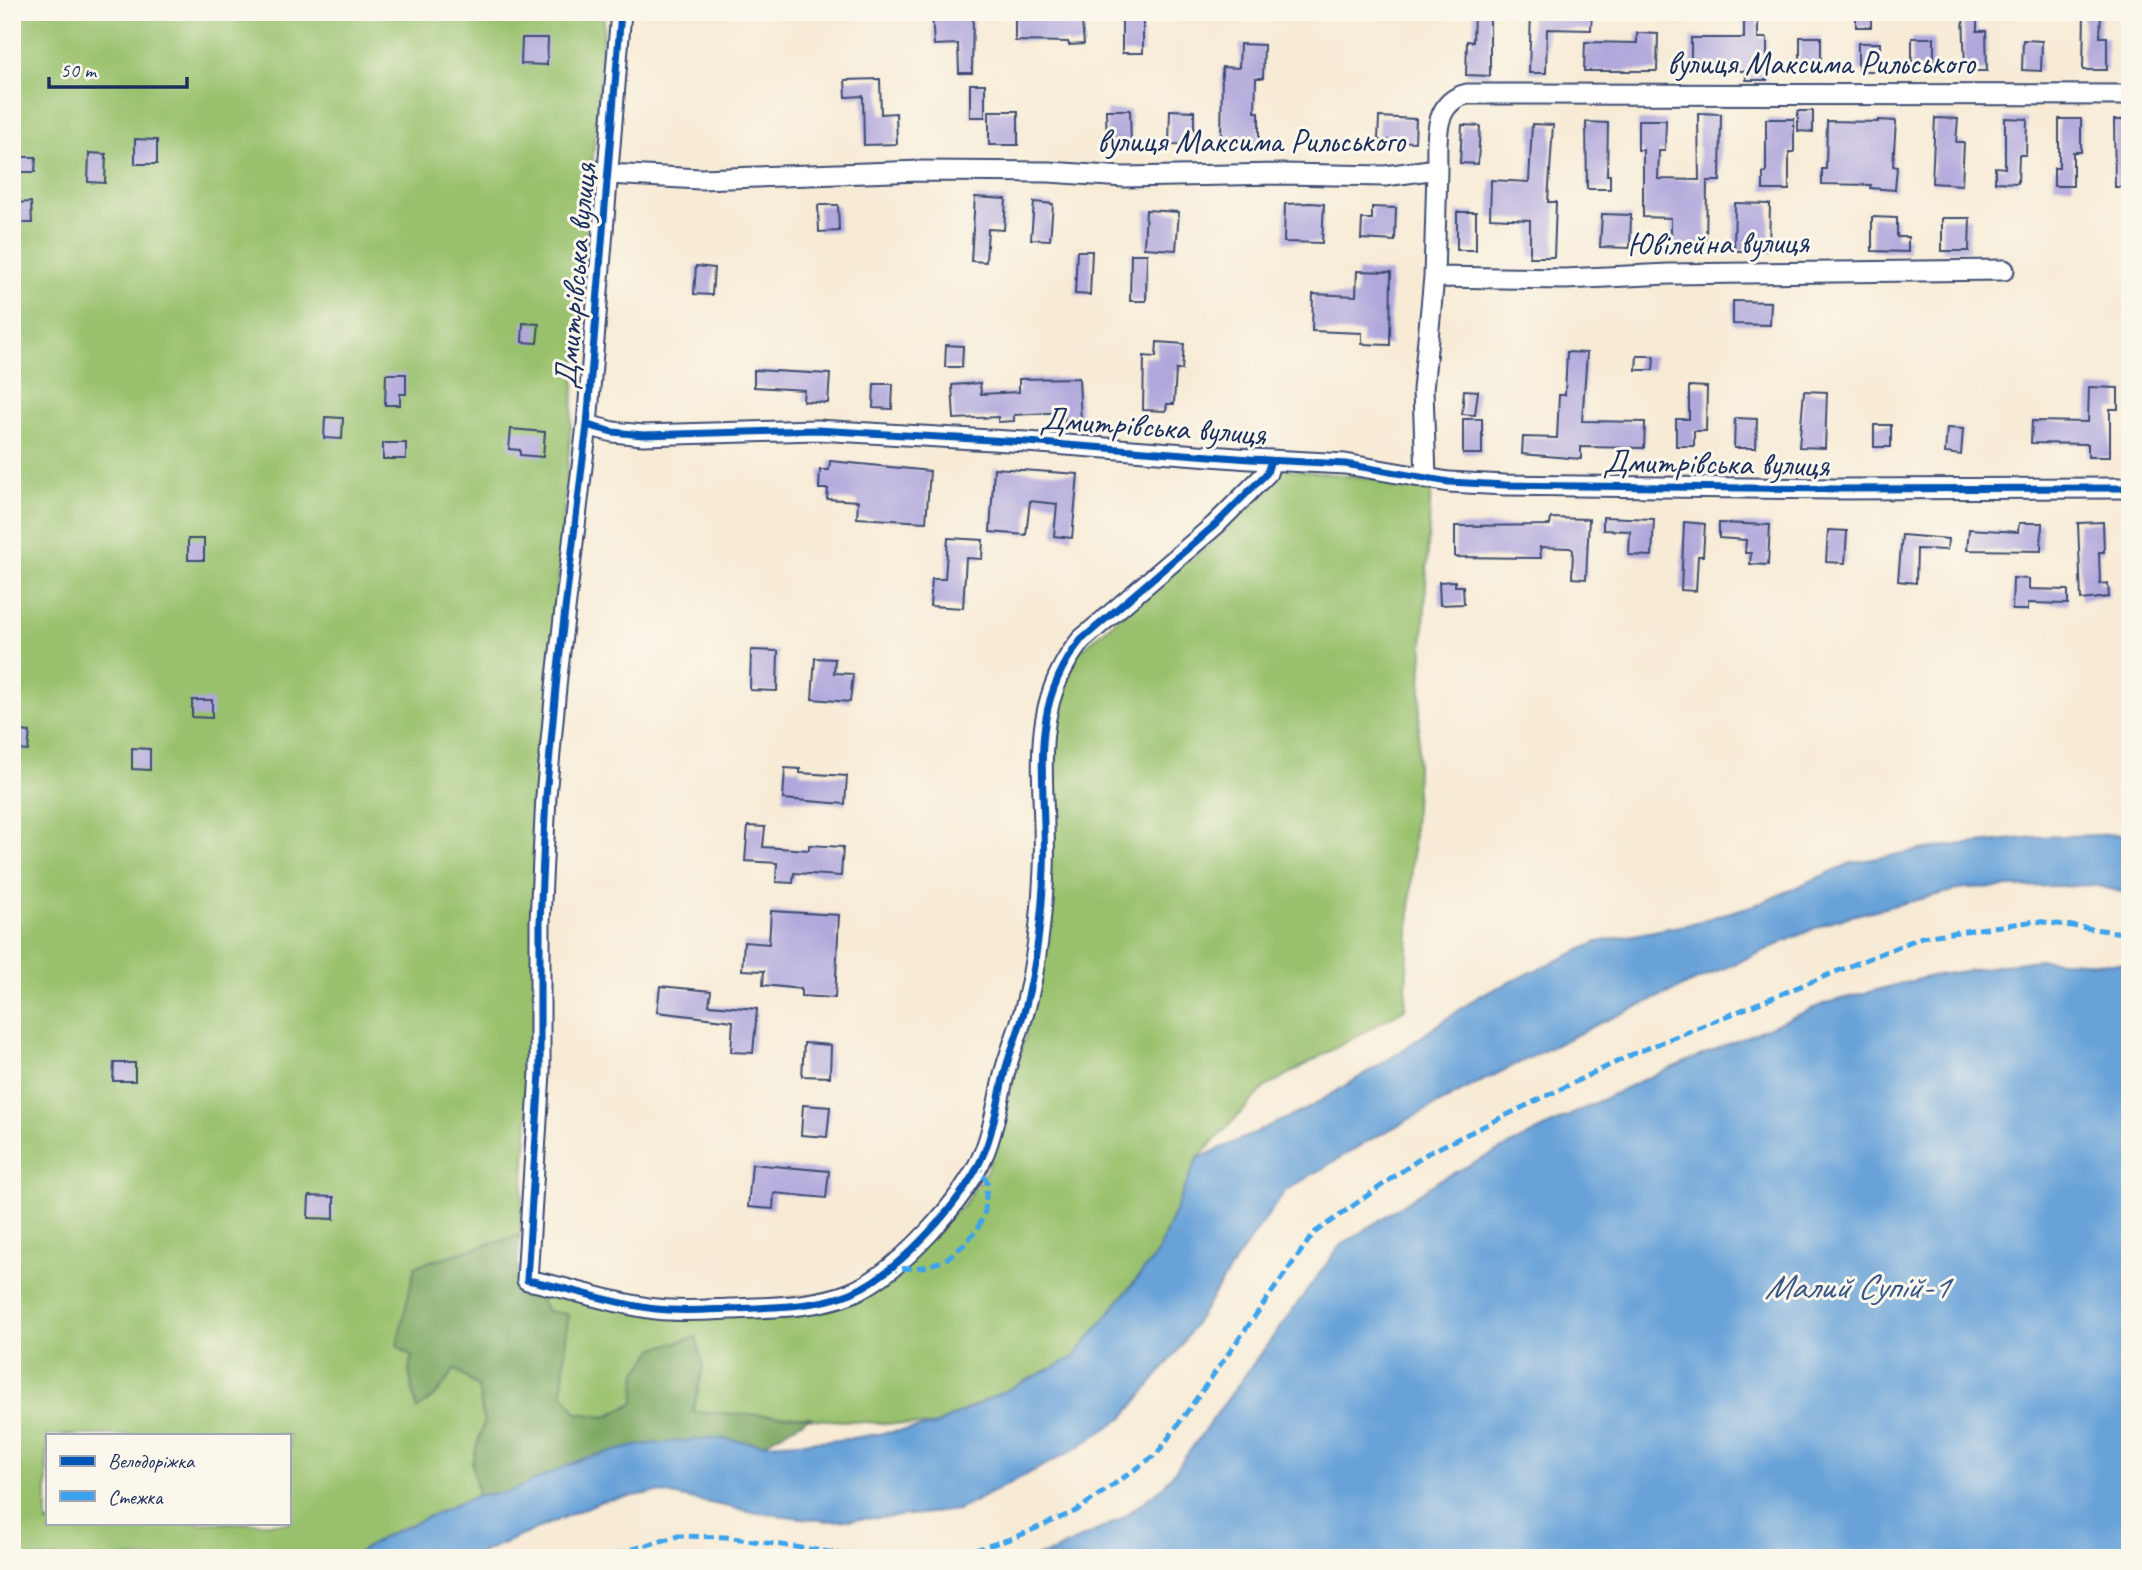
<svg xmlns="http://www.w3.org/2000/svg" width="2142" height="1570" viewBox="0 0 2142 1570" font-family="Caveat,sans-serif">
<rect width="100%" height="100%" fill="#fbf7ec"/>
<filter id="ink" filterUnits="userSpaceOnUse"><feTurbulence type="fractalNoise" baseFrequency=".0143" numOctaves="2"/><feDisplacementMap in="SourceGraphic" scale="14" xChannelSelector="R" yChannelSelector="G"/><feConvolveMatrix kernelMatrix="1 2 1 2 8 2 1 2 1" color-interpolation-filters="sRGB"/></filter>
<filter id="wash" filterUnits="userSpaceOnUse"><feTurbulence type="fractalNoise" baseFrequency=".00686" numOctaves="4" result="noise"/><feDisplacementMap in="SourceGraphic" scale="28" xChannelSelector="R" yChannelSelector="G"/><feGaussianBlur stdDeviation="1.57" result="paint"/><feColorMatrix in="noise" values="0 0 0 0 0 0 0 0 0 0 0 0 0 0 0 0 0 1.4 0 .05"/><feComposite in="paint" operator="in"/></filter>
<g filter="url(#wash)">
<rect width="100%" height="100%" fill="#f7ebd6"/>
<path fill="#99c16d" stroke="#5a7866" stroke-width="2" fill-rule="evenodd" d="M 12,12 L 605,12 L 556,606 L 536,1004 L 520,1235 L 415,1266 L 402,1350 L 412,1357 L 409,1372 L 437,1394 L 455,1369 L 478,1387 L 484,1422 L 472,1463 L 478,1495 L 385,1536 L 350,1558 L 12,1558 ZM 47,1435 L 289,1435 L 289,1523 L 47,1523 Z
M 1277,468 L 1431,485 L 1405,1009 L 1264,1088 L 1197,1159 L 1157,1254 L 1073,1358 L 933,1426 L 693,1412 L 703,1367 L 696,1337 L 637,1372 L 634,1402 L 606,1417 L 577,1413 L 562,1392 L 568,1315 L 547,1311 L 537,1294 L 537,1285 L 654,1314 L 873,1288 L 964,1204 L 988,1168 L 1029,1022 L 1052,707 L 1079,652 L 1166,577 L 1212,543 L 1254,502 Z"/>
<path fill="#7aa760" stroke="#4a6b5f" stroke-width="2" d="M 520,1235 C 518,1260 510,1274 537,1285 L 537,1294 L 547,1311 L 568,1314 L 562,1392 L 577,1413 L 606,1417 L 634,1403 L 637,1372 L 655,1348 L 696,1337 L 703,1367 L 693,1412 L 810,1417 L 763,1444 L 712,1438 L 582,1459 L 510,1492 L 478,1495 L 472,1463 L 484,1422 L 478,1387 L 455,1369 L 437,1394 L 417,1410 L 409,1372 L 412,1357 L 397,1345 L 415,1266 Z"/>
<path fill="#68a2d8" stroke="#42689b" stroke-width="2" d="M 2130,834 L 2130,894 L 2094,885 L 1965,888 L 1831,921 L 1596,1025 L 1466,1089 L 1366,1142 L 1285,1191 L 1236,1260 L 1177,1352 L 1124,1417 L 1072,1451 L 958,1510 L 893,1517 L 830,1521 L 758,1513 L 657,1492 L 602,1501 L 469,1558 L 350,1558 L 385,1536 L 478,1495 L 510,1492 L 582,1459 L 640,1445 L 712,1438 L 763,1444 L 838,1440 L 933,1426 L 1073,1358 L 1157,1254 L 1197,1159 L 1307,1109 L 1394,1056 L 1479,996 L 1598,942 L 1690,924 L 1761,903 L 1851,863 L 1937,847 L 2037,837 Z
M 2037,960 L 2130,964 L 2130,1558 L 1031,1558 L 1053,1552 L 1121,1519 L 1163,1487 L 1339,1247 L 1441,1179 L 1638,1082 L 1826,1003 L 1931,976 Z"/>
<g id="blocks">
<path fill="#b0a7db" d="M 932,12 L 973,12 L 972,73 L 959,73 L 958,44 L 934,45 Z
M 1015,12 L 1081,12 L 1084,44 L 1069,45 L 1068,42 L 1015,41 Z
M 1122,12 L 1143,12 L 1143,53 L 1122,53 Z
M 1474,12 L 1490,12 L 1490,76 L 1466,75 L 1467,41 L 1473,42 Z
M 1531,12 L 1592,12 L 1591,30 L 1547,29 L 1546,73 L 1529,73 Z
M 1744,12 L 1758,12 L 1758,38 L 1767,38 L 1767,80 L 1746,80 L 1746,71 L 1691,70 L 1691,38 L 1744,38 Z
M 1856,12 L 1871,12 L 1871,27 L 1856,27 Z
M 1963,12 L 1977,12 L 1977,31 L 1986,31 L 1987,71 L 1965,71 Z
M 2084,12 L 2101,12 L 2100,37 L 2107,37 L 2107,70 L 2083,70 Z
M 1637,33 L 1658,34 L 1657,71 L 1584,71 L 1585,42 L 1637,43 Z
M 1800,37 L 1821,37 L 1821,71 L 1800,71 Z
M 522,38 L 548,38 L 547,65 L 521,64 Z
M 1912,38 L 1934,38 L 1934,69 L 1912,69 Z
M 2023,40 L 2042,41 L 2041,71 L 2022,70 Z
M 1858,43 L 1880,43 L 1880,71 L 1858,71 Z
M 1240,44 L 1264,45 L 1263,78 L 1256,78 L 1255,112 L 1259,112 L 1259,146 L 1221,145 L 1222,67 L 1239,68 Z
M 880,79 L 881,114 L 896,113 L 897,144 L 864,145 L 863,96 L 846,97 L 845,80 Z
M 970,84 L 985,84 L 985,117 L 970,117 Z
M 1106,110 L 1130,110 L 1131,144 L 1107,145 Z
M 1170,110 L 1194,111 L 1194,145 L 1169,144 Z
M 989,111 L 1018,111 L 1018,145 L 989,145 Z
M 1798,111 L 1813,111 L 1813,132 L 1798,131 Z
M 1698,113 L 1721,114 L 1720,181 L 1707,181 L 1706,249 L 1671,249 L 1671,218 L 1643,217 L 1643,150 L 1638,150 L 1638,120 L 1666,120 L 1665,151 L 1659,151 L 1658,179 L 1699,180 Z
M 1379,117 L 1416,119 L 1415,142 L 1378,140 Z
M 1935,118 L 1958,119 L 1956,142 L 1964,142 L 1962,185 L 1932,183 Z
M 2005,118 L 2027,119 L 2026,155 L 2019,155 L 2018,183 L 1995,182 L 1995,167 L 2005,168 Z
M 1766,119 L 1794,119 L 1794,152 L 1789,152 L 1789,190 L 1763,190 L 1763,173 L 1766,173 Z
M 2059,119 L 2081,119 L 2081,152 L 2073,152 L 2073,186 L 2054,186 L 2054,168 L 2059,168 Z
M 1878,120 L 1896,121 L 1893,166 L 1897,167 L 1895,190 L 1870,188 L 1871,185 L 1822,184 L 1822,169 L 1826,169 L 1827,121 L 1878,122 Z
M 2114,120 L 2130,120 L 2130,187 L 2115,187 Z
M 1586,122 L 1608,123 L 1607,175 L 1610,175 L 1610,189 L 1587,189 Z
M 1532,124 L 1553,125 L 1548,202 L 1556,202 L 1554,257 L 1530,257 L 1530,220 L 1490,218 L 1491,180 L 1529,182 Z
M 1462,125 L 1480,126 L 1478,164 L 1460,163 Z
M 135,139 L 157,140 L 157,164 L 135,164 Z
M 89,153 L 106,154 L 105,183 L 88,182 Z
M 15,157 L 36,157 L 35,172 L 15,172 Z
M 975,197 L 1006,199 L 1004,230 L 988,229 L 986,262 L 971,261 Z
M 31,202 L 32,223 L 13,223 L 13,203 Z
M 1034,202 L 1053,204 L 1050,240 L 1031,239 Z
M 1310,203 L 1324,204 L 1322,243 L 1284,242 L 1285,204 Z
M 1735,203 L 1770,204 L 1769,251 L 1734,251 Z
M 818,205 L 838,205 L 839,231 L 819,232 Z
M 1372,207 L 1396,208 L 1395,241 L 1361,239 L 1362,219 L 1372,219 Z
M 1146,210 L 1179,212 L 1176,250 L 1144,248 Z
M 1457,212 L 1476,212 L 1476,250 L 1457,250 Z
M 1602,214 L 1631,215 L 1630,248 L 1600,247 Z
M 1872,217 L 1897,218 L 1897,237 L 1908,237 L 1908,252 L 1872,251 Z
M 1942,218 L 1970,218 L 1969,251 L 1942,251 Z
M 1077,251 L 1092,251 L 1090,295 L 1075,294 Z
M 1131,254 L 1147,254 L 1146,301 L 1130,301 Z
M 696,266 L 714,268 L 712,295 L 694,294 Z
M 1357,271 L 1391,272 L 1390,345 L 1362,344 L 1362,333 L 1312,331 L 1313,294 L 1356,296 Z
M 1733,301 L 1771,302 L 1770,325 L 1733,324 Z
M 523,323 L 539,324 L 537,343 L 522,342 Z
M 1157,342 L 1184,344 L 1182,370 L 1176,370 L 1174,404 L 1167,404 L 1166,411 L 1143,410 L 1144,356 L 1156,357 Z
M 946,345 L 963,346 L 962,367 L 945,367 Z
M 1567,352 L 1587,353 L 1582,421 L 1645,422 L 1644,448 L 1581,447 L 1581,459 L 1522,454 L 1523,437 L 1557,438 L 1559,395 L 1565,395 Z
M 1637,356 L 1654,356 L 1653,370 L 1636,370 Z
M 754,370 L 830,374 L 828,403 L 803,401 L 804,390 L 754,387 Z
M 386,374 L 406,374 L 406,394 L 400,394 L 400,405 L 385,405 Z
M 1079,378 L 1081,423 L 1065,424 L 1064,412 L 1014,415 L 1014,421 L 998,422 L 998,417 L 954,419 L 952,385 L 980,383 L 981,394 L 1019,392 L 1019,379 Z
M 874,384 L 893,384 L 892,409 L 873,408 Z
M 1689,386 L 1707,387 L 1706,431 L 1694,431 L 1694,446 L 1676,446 L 1676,419 L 1689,419 Z
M 2089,387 L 2118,388 L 2118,409 L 2110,409 L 2110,457 L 2088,457 L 2088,444 L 2031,443 L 2032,421 L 2088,422 Z
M 1464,390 L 1478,391 L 1475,415 L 1462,414 Z
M 1804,391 L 1827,392 L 1825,448 L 1799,447 Z
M 325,417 L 343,418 L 342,439 L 324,438 Z
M 1735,418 L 1757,419 L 1756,448 L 1734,448 Z
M 1463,419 L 1482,419 L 1482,454 L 1463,454 Z
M 1874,425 L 1891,425 L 1891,447 L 1874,447 Z
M 1947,428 L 1963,429 L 1961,455 L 1945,453 Z
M 511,429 L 545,432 L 543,457 L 520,455 L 520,450 L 509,449 Z
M 383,443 L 406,443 L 406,459 L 383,459 Z
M 830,461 L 930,471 L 926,522 L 857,518 L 858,501 L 827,499 L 828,489 L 819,489 L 820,470 L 829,470 Z
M 994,468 L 1078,474 L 1072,538 L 1054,536 L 1057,504 L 1030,501 L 1026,535 L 990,532 Z
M 1603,517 L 1654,519 L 1652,556 L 1629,555 L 1630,531 L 1603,530 Z
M 1551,518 L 1589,519 L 1586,579 L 1572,578 L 1573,550 L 1570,548 L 1540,547 L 1541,558 L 1455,557 L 1455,526 L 1550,525 Z
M 1684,522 L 1705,524 L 1703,556 L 1698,556 L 1696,591 L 1681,590 Z
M 2103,522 L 2104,552 L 2099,552 L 2100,584 L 2108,583 L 2109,597 L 2081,600 L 2078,523 Z
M 1719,523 L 1770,525 L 1768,565 L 1750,564 L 1751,553 L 1745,553 L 1746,540 L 1719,538 Z
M 2019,523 L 2042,523 L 2041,551 L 1967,550 L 1969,529 L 2018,532 Z
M 1828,530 L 1847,531 L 1845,563 L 1826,562 Z
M 1902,535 L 1948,539 L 1947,550 L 1917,549 L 1916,583 L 1898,581 Z
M 948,538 L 983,540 L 982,559 L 966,558 L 963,608 L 930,606 L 932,579 L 945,579 Z
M 188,539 L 204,539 L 204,560 L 188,560 Z
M 2013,578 L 2029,579 L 2029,589 L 2068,590 L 2068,604 L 2028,603 L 2028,610 L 2012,610 Z
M 1455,581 L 1455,586 L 1463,586 L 1464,604 L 1440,605 L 1439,582 Z
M 751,650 L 778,651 L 777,691 L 750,690 Z
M 815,658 L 835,659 L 834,673 L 853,674 L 850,702 L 812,699 Z
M 192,700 L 212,700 L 212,718 L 192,717 Z
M 12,730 L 30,732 L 28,751 L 12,749 Z
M 132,748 L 150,749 L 150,770 L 132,769 Z
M 785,768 L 800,769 L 800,773 L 847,776 L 845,804 L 783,799 Z
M 748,826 L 765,827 L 763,847 L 809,850 L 809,845 L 843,847 L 841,876 L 794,873 L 793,883 L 776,882 L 777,863 L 745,861 Z
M 771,911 L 839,915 L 835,998 L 801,996 L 801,989 L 763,985 L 764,971 L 742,970 L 744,942 L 769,944 Z
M 660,986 L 711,991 L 709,1005 L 757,1009 L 753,1053 L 731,1052 L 733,1021 L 657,1012 Z
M 804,1043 L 831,1045 L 830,1077 L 802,1076 Z
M 114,1063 L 135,1063 L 135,1081 L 113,1081 Z
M 803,1105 L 830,1107 L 827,1137 L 801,1135 Z
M 752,1164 L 829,1171 L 826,1198 L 774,1193 L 773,1209 L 748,1207 Z
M 309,1196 L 334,1197 L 334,1219 L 308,1218 Z"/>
</g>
</g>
<g filter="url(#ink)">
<use href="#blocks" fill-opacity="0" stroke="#3c4b70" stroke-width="2"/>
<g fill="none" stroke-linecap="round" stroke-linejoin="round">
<g stroke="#3c4b70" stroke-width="23">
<path id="minor" d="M 621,12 L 587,425 L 613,432 L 643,435 L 817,430 L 1027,442 L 1250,459 L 1345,464 L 1449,482 L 1505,485 L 1835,489 L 2130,488
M 608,174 L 700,179 L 921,171 L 1049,172 L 1124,177 L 1283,174 L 1385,176 L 1437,169 C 1437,142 1432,102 1467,94 L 2130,95
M 1434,277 L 1565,279 L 1669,274 L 2004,270
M 587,425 L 557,677 L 546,796 L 540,922 L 540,1072 L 527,1280 C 571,1288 612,1304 656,1309 C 681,1312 706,1310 731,1309 C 770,1307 814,1308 851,1293 C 898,1273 965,1200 984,1153 C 995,1127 998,1098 1005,1071 C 1011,1049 1020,1028 1026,1005 C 1037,961 1042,915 1044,869 C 1048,786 1024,711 1081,640 L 1215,525 L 1267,473 L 1271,460
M 1426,479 L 1423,390 L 1434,277 L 1437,169"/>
</g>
<use href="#minor" stroke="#fff" stroke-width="19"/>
<path stroke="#3da3ed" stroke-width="5" stroke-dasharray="10 5" stroke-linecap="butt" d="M 887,1270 L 924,1267 L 945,1260 L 965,1244 L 978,1228 L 985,1211 L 987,1182 L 978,1166
M 602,1558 L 678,1536 L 726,1537 L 871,1558
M 945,1558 L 953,1557 L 1016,1537 L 1076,1511 L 1157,1454 L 1314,1233 L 1428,1153 L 1633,1054 L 1922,937 L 2036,921 L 2130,934"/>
<g stroke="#fbf7ec" stroke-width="11">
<path id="cycleway" d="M 621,12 L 587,425 L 613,432 L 643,435 L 817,430 L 1027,442 L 1250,459 L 1345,464 L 1449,482 L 1505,485 L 1835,489 L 2130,488
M 587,425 L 557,677 L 546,796 L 540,922 L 540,1072 L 527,1280 C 571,1288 612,1304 656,1309 C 681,1312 706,1310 731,1309 C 770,1307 814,1308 851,1293 C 898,1273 965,1200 984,1153 C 995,1127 998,1098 1005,1071 C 1011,1049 1020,1028 1026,1005 C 1037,961 1042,915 1044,869 C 1048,786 1024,711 1081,640 L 1215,525 L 1267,473 L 1271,460"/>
</g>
<use href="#cycleway" stroke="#0057b8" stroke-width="7"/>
</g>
</g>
<g text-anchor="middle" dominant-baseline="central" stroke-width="6" stroke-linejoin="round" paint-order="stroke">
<g font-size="33" fill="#1b2f5e" stroke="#fbf7ec">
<text x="1821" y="63">вулиця Максима Рильського</text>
<text x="1251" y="141">вулиця Максима Рильського</text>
<text transform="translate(1718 243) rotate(-1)">Ювілейна вулиця</text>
<text transform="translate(575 276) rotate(-85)">Дмитрівська вулиця</text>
<text transform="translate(1153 426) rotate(4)">Дмитрівська вулиця</text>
<text transform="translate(1716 463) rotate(1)">Дмитрівська вулиця</text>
</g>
<g font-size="35" font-style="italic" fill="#365789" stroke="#fbf7ec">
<text x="1856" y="1286">Малий Супій-1</text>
</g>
</g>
<rect width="2142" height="1570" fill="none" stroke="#fbf7ec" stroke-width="42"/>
<rect x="46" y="1434" width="245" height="91" fill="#fbf7ec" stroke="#a1a7b3" stroke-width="2"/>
<rect x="60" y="1456" width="35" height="10" fill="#0057b8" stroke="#a1a7b3" stroke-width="2"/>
<text x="108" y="1468" font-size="21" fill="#1b2f5e">Велодоріжка</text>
<rect x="60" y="1491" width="35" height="10" fill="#3da3ed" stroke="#a1a7b3" stroke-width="2"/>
<text x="108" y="1504" font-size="21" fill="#1b2f5e">Стежка</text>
<path d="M49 77v10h138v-10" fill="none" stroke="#1b2f5e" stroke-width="3.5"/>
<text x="60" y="77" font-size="21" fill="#1b2f5e" stroke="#fbf7ec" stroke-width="5" paint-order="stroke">50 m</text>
</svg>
